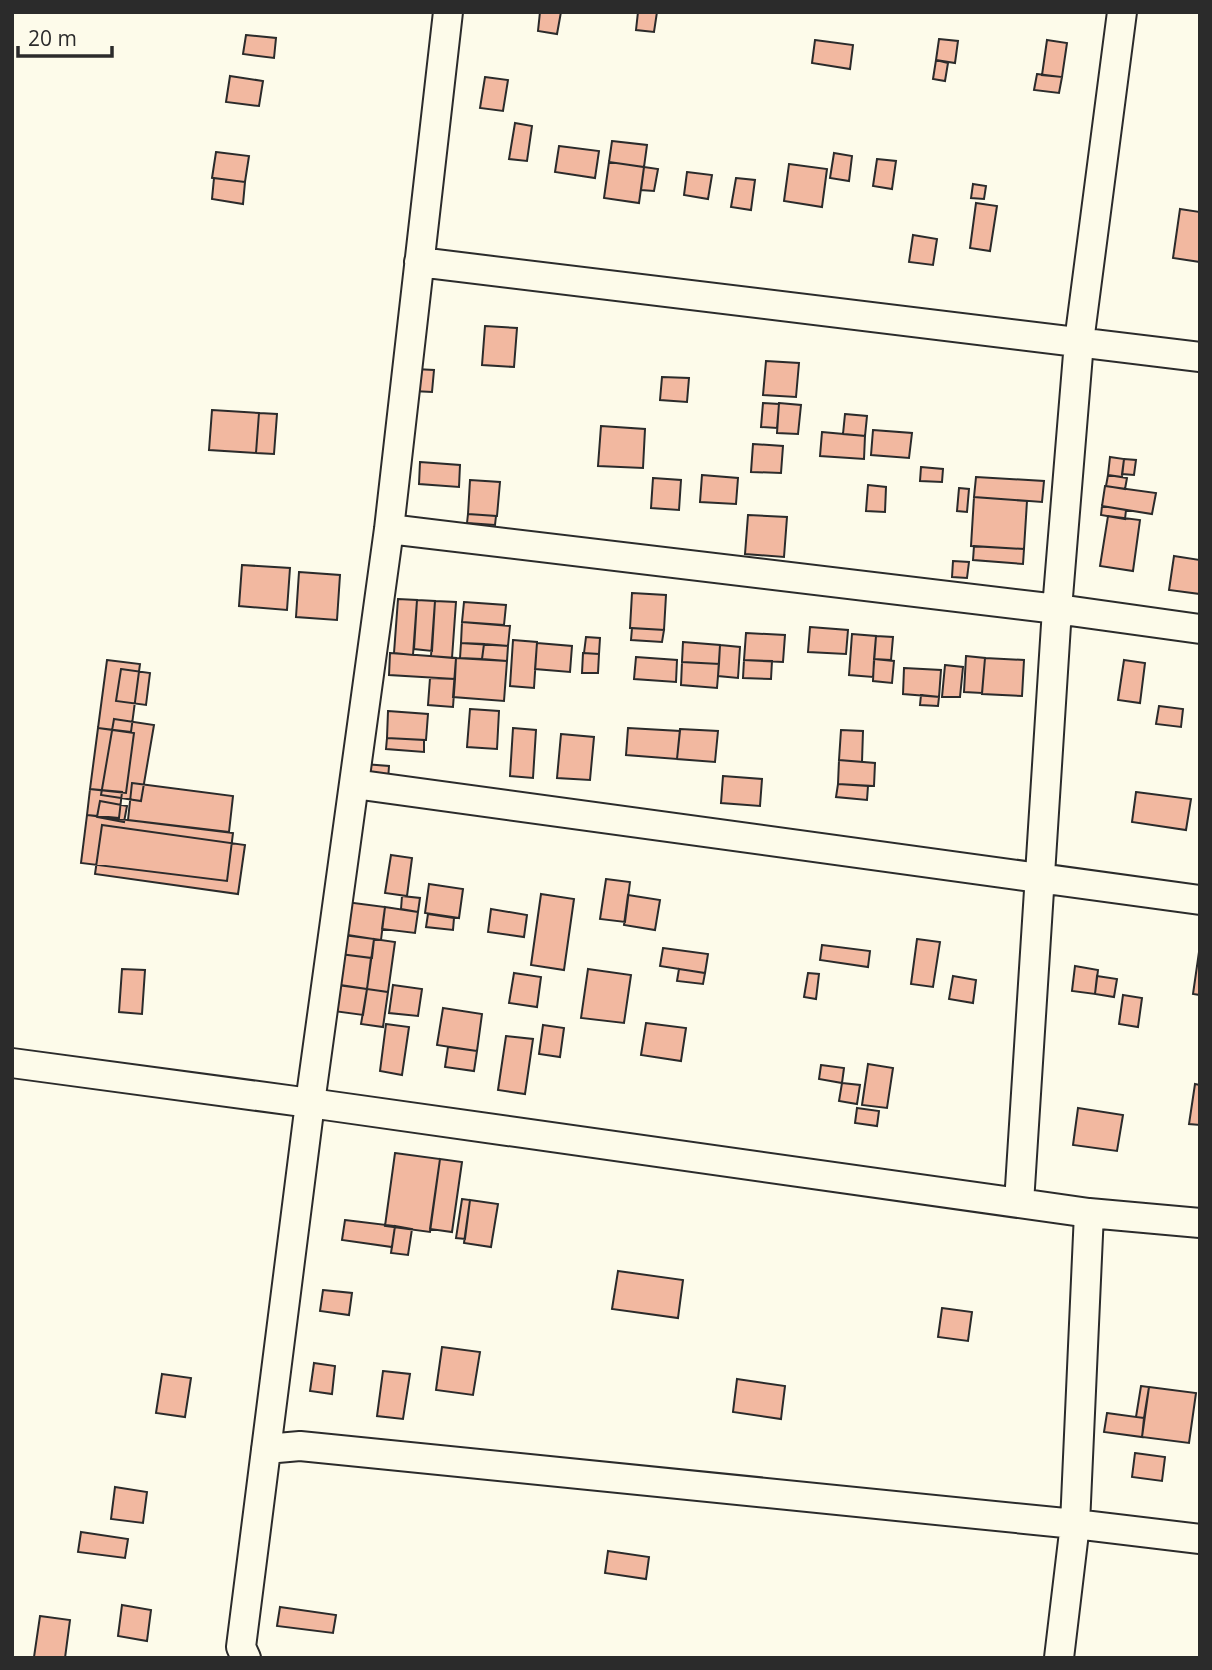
<svg xmlns="http://www.w3.org/2000/svg" width="1212" height="1670" viewBox="0 0 1212 1670" font-family="'Open Sans',sans-serif">
<rect width="100%" height="100%" fill="#fdfbea"/>
<path fill="#f2b8a0" stroke="#2b2b2b" stroke-width="2" d="M 540,12 L 561,12 L 557,34 L 538,31 Z
M 638,12 L 657,12 L 654,32 L 636,30 Z
M 246,35 L 276,38 L 274,58 L 243,54 Z
M 939,39 L 958,41 L 955,63 L 936,60 Z
M 815,40 L 853,45 L 850,69 L 812,63 Z
M 1047,40 L 1067,43 L 1062,77 L 1042,75 Z
M 936,60 L 948,63 L 945,81 L 933,79 Z
M 1037,74 L 1062,77 L 1059,93 L 1034,90 Z
M 230,76 L 263,81 L 259,106 L 226,102 Z
M 485,77 L 508,80 L 503,111 L 480,108 Z
M 515,123 L 532,126 L 527,161 L 509,159 Z
M 612,141 L 647,145 L 644,167 L 609,162 Z
M 559,146 L 599,151 L 595,178 L 555,172 Z
M 216,152 L 249,156 L 245,182 L 212,178 Z
M 834,153 L 852,156 L 849,181 L 830,178 Z
M 877,159 L 896,161 L 892,189 L 873,186 Z
M 609,162 L 644,167 L 639,203 L 604,198 Z
M 789,164 L 827,169 L 822,207 L 784,201 Z
M 644,167 L 658,169 L 654,191 L 641,190 Z
M 687,172 L 712,175 L 708,199 L 684,195 Z
M 214,178 L 245,182 L 243,204 L 212,199 Z
M 736,178 L 755,180 L 751,210 L 731,207 Z
M 973,184 L 986,186 L 984,199 L 971,198 Z
M 976,203 L 997,206 L 990,251 L 970,248 Z
M 1180,209 L 1200,212 L 1200,262 L 1173,258 Z
M 913,235 L 937,239 L 933,265 L 909,262 Z
M 485,326 L 517,328 L 514,367 L 482,365 Z
M 766,361 L 799,363 L 796,397 L 763,395 Z
M 415,369 L 434,370 L 432,392 L 413,391 Z
M 662,377 L 689,378 L 687,402 L 660,400 Z
M 763,403 L 779,404 L 777,428 L 761,427 Z
M 779,403 L 801,405 L 798,434 L 777,433 Z
M 212,410 L 259,413 L 256,453 L 209,450 Z
M 259,413 L 277,414 L 274,454 L 256,453 Z
M 845,414 L 867,416 L 865,436 L 843,434 Z
M 601,426 L 645,429 L 643,468 L 598,466 Z
M 873,430 L 912,433 L 909,458 L 871,455 Z
M 822,432 L 865,436 L 864,459 L 820,456 Z
M 753,444 L 783,446 L 781,473 L 751,472 Z
M 1110,457 L 1124,459 L 1122,477 L 1108,475 Z
M 1124,459 L 1136,460 L 1134,475 L 1122,474 Z
M 420,462 L 460,465 L 459,487 L 419,484 Z
M 921,467 L 943,469 L 942,482 L 920,481 Z
M 702,475 L 738,478 L 736,504 L 700,502 Z
M 1108,475 L 1127,478 L 1125,489 L 1106,486 Z
M 976,477 L 1044,481 L 1042,502 L 974,497 Z
M 653,478 L 681,480 L 679,510 L 651,508 Z
M 470,480 L 500,482 L 497,516 L 468,514 Z
M 868,485 L 886,487 L 885,512 L 866,511 Z
M 1105,486 L 1156,493 L 1152,514 L 1102,506 Z
M 959,488 L 969,489 L 967,512 L 957,511 Z
M 974,497 L 1027,501 L 1024,549 L 971,546 Z
M 1102,506 L 1126,510 L 1125,519 L 1101,515 Z
M 468,514 L 496,516 L 495,525 L 467,523 Z
M 748,515 L 787,517 L 784,557 L 745,554 Z
M 1108,516 L 1140,520 L 1133,571 L 1100,566 Z
M 974,546 L 1024,549 L 1023,564 L 973,560 Z
M 1174,556 L 1200,560 L 1200,594 L 1169,590 Z
M 953,561 L 969,562 L 967,578 L 952,577 Z
M 242,565 L 290,568 L 287,610 L 239,606 Z
M 299,572 L 340,575 L 337,620 L 296,617 Z
M 632,593 L 666,595 L 664,630 L 630,628 Z
M 398,599 L 417,600 L 413,655 L 394,653 Z
M 417,600 L 435,601 L 432,651 L 414,649 Z
M 435,601 L 456,602 L 452,658 L 431,656 Z
M 464,602 L 506,605 L 504,625 L 462,622 Z
M 462,622 L 510,626 L 508,646 L 461,643 Z
M 810,627 L 848,630 L 846,654 L 808,652 Z
M 632,628 L 664,630 L 662,642 L 631,640 Z
M 746,633 L 785,635 L 783,662 L 744,660 Z
M 852,634 L 876,636 L 873,677 L 849,675 Z
M 876,636 L 893,637 L 891,660 L 874,659 Z
M 586,637 L 600,638 L 599,654 L 584,653 Z
M 513,640 L 537,642 L 534,688 L 510,686 Z
M 683,642 L 720,645 L 719,664 L 682,662 Z
M 461,643 L 484,644 L 482,659 L 460,658 Z
M 537,643 L 572,646 L 570,672 L 535,669 Z
M 484,644 L 508,646 L 507,661 L 482,659 Z
M 720,645 L 740,647 L 738,678 L 718,676 Z
M 390,653 L 456,658 L 455,679 L 389,675 Z
M 583,653 L 599,654 L 598,673 L 582,673 Z
M 966,656 L 985,658 L 982,693 L 964,692 Z
M 636,657 L 677,660 L 676,682 L 634,679 Z
M 456,658 L 507,661 L 504,701 L 453,697 Z
M 985,658 L 1024,660 L 1022,696 L 982,694 Z
M 874,659 L 894,661 L 892,683 L 873,681 Z
M 107,660 L 140,664 L 131,732 L 98,728 Z
M 744,660 L 772,661 L 771,679 L 743,678 Z
M 1124,660 L 1145,663 L 1140,703 L 1118,700 Z
M 682,662 L 719,664 L 717,688 L 681,685 Z
M 945,665 L 963,667 L 960,697 L 942,697 Z
M 904,668 L 941,670 L 939,697 L 903,694 Z
M 121,669 L 150,673 L 146,705 L 116,701 Z
M 430,678 L 455,679 L 453,707 L 428,705 Z
M 921,695 L 939,697 L 938,706 L 920,705 Z
M 1159,706 L 1183,709 L 1181,727 L 1156,724 Z
M 470,709 L 499,711 L 497,749 L 467,747 Z
M 388,711 L 428,714 L 426,740 L 387,738 Z
M 114,719 L 154,725 L 141,801 L 101,795 Z
M 98,728 L 134,733 L 126,793 L 90,789 Z
M 513,728 L 536,730 L 533,778 L 510,776 Z
M 628,728 L 680,731 L 677,759 L 626,755 Z
M 680,729 L 718,731 L 715,762 L 677,759 Z
M 841,730 L 863,731 L 862,762 L 839,760 Z
M 561,734 L 594,737 L 590,780 L 557,778 Z
M 387,738 L 424,740 L 424,752 L 386,749 Z
M 839,760 L 875,763 L 874,786 L 838,784 Z
M 364,764 L 389,766 L 388,780 L 363,779 Z
M 723,776 L 762,779 L 760,806 L 721,803 Z
M 132,783 L 233,796 L 229,832 L 128,820 Z
M 838,784 L 868,786 L 867,800 L 836,797 Z
M 90,789 L 122,792 L 119,818 L 87,815 Z
M 1136,792 L 1191,799 L 1186,830 L 1132,822 Z
M 100,801 L 127,806 L 124,822 L 97,817 Z
M 87,815 L 233,833 L 227,881 L 81,863 Z
M 102,825 L 245,845 L 238,894 L 95,874 Z
M 391,855 L 412,858 L 407,896 L 385,893 Z
M 606,879 L 630,882 L 625,922 L 600,919 Z
M 429,884 L 463,889 L 459,918 L 425,913 Z
M 541,894 L 574,899 L 564,970 L 531,965 Z
M 628,895 L 660,900 L 655,930 L 624,925 Z
M 402,896 L 420,898 L 418,912 L 401,909 Z
M 346,902 L 385,907 L 381,940 L 342,935 Z
M 385,907 L 418,912 L 415,933 L 382,929 Z
M 491,909 L 527,915 L 524,937 L 488,932 Z
M 428,914 L 454,918 L 453,930 L 426,927 Z
M 335,933 L 374,939 L 372,958 L 332,953 Z
M 374,939 L 395,942 L 388,992 L 367,989 Z
M 917,939 L 940,942 L 933,987 L 911,984 Z
M 822,945 L 870,951 L 868,967 L 820,960 Z
M 663,948 L 708,954 L 705,973 L 660,966 Z
M 1199,952 L 1200,952 L 1200,995 L 1193,994 Z
M 332,953 L 371,958 L 367,989 L 327,983 Z
M 1075,966 L 1098,970 L 1095,994 L 1072,991 Z
M 122,969 L 145,970 L 142,1014 L 119,1012 Z
M 588,969 L 631,975 L 624,1023 L 581,1018 Z
M 679,969 L 705,973 L 703,984 L 677,981 Z
M 514,973 L 541,977 L 537,1007 L 509,1003 Z
M 808,973 L 819,974 L 816,999 L 804,997 Z
M 953,976 L 976,980 L 973,1003 L 949,999 Z
M 1097,976 L 1117,979 L 1114,997 L 1095,994 Z
M 330,984 L 367,989 L 363,1015 L 326,1010 Z
M 393,985 L 422,989 L 418,1016 L 389,1013 Z
M 367,989 L 388,992 L 383,1027 L 361,1024 Z
M 1123,995 L 1142,998 L 1138,1027 L 1119,1024 Z
M 443,1008 L 482,1014 L 477,1051 L 437,1045 Z
M 646,1023 L 686,1028 L 681,1061 L 641,1055 Z
M 386,1024 L 409,1027 L 402,1075 L 380,1071 Z
M 543,1025 L 564,1028 L 560,1057 L 539,1054 Z
M 506,1036 L 533,1039 L 525,1094 L 498,1090 Z
M 448,1047 L 477,1051 L 474,1071 L 445,1067 Z
M 868,1064 L 893,1068 L 887,1108 L 862,1105 Z
M 821,1065 L 844,1068 L 842,1083 L 819,1079 Z
M 842,1083 L 860,1085 L 857,1104 L 839,1101 Z
M 1195,1084 L 1200,1085 L 1200,1125 L 1189,1124 Z
M 857,1108 L 879,1111 L 877,1126 L 855,1123 Z
M 1078,1108 L 1123,1115 L 1117,1151 L 1073,1145 Z
M 395,1153 L 440,1159 L 430,1232 L 385,1226 Z
M 440,1159 L 462,1162 L 452,1232 L 430,1229 Z
M 462,1199 L 470,1200 L 465,1239 L 456,1238 Z
M 470,1200 L 498,1204 L 491,1247 L 464,1243 Z
M 345,1220 L 395,1226 L 392,1247 L 342,1240 Z
M 395,1226 L 412,1229 L 408,1255 L 391,1253 Z
M 618,1271 L 683,1280 L 678,1318 L 612,1309 Z
M 323,1290 L 352,1293 L 349,1315 L 320,1311 Z
M 942,1308 L 972,1312 L 968,1341 L 938,1337 Z
M 442,1347 L 480,1352 L 473,1395 L 436,1390 Z
M 314,1363 L 335,1366 L 332,1394 L 310,1391 Z
M 383,1371 L 410,1374 L 403,1419 L 377,1416 Z
M 162,1374 L 191,1378 L 185,1417 L 156,1413 Z
M 737,1379 L 785,1386 L 781,1419 L 733,1412 Z
M 1141,1386 L 1149,1387 L 1144,1418 L 1136,1417 Z
M 1149,1387 L 1196,1393 L 1189,1443 L 1142,1437 Z
M 1107,1413 L 1144,1418 L 1142,1437 L 1104,1432 Z
M 1135,1453 L 1165,1457 L 1162,1481 L 1132,1477 Z
M 115,1487 L 147,1492 L 143,1523 L 111,1519 Z
M 81,1532 L 128,1539 L 125,1558 L 78,1552 Z
M 608,1551 L 649,1557 L 646,1579 L 605,1573 Z
M 122,1605 L 151,1610 L 147,1641 L 118,1636 Z
M 280,1607 L 336,1615 L 333,1633 L 277,1626 Z
M 40,1616 L 70,1620 L 65,1658 L 34,1657 Z"/>
<g fill="none" stroke-linecap="round" stroke-linejoin="round">
<g stroke="#2b2b2b" stroke-width="32">
<path id="street" d="M 419,262 L 1200,357
M 389,529 L 1057,609 L 1200,629
M 354,784 L 1200,900
M 12,1063 L 310,1103 L 1089,1213 L 1200,1223
M 1019,1203 L 1057,609 L 1079,342 L 1122,12
M 266,1449 L 300,1446 L 1075,1524 L 1200,1539
M 246,1658 L 241,1647 L 310,1103 L 389,529 L 448,12
M 1059,1658 L 1075,1524 L 1089,1213"/>
</g>
<use href="#street" stroke="#fdfbea" stroke-width="28"/>
</g>
<rect width="1212" height="1670" fill="none" stroke="#2b2b2b" stroke-width="28"/>
<path d="M18 46v10h94v-10" fill="none" stroke="#2b2b2b" stroke-width="3.5"/>
<text x="28" y="46" font-size="21" fill="#2b2b2b" stroke="#fdfbea" stroke-width="5" paint-order="stroke">20 m</text>
</svg>
